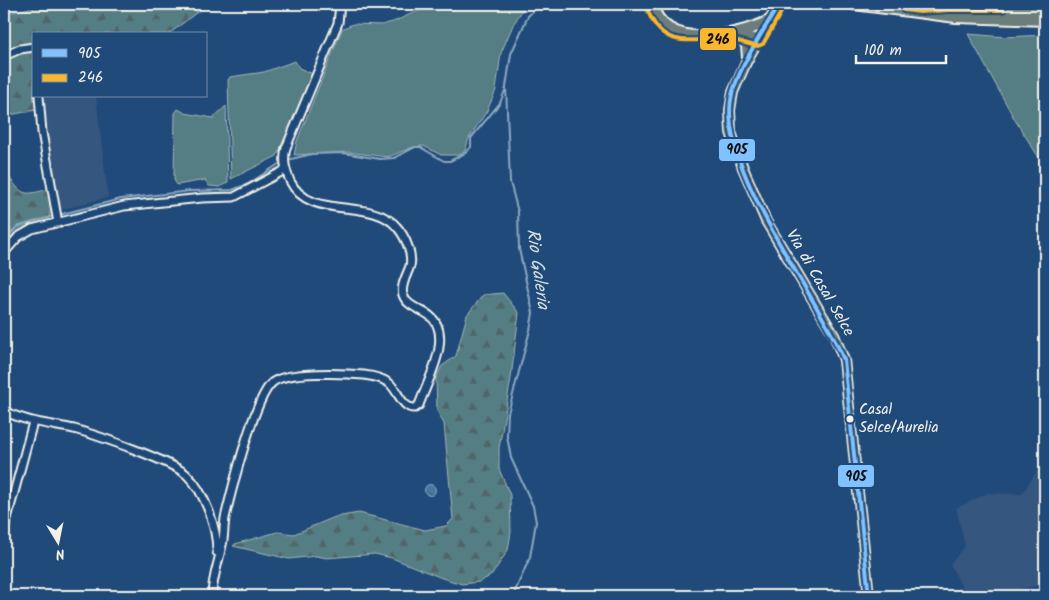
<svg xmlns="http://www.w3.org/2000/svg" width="1049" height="600" viewBox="0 0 1049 600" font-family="Kalam,sans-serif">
<defs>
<pattern id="forest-firs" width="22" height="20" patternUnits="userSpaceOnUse" patternTransform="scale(1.25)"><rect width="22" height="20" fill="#547d84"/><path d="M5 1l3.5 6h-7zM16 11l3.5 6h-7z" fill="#4f6568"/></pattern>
<pattern id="water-waves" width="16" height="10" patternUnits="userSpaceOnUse" patternTransform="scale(1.25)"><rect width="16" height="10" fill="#4978a5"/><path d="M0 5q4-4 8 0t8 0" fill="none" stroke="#49627a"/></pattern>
</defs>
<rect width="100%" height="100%" fill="#1f4a7a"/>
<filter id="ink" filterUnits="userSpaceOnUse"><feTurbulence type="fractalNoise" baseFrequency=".02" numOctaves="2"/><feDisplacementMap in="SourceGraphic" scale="10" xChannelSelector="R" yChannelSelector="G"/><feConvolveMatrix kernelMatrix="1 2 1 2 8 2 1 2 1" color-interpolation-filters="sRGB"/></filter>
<g filter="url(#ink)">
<path fill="#34577e" d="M 46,96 L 96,96 L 108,197 L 56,211 L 39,105 Z
M 1045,432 L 1045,584 L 1007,592 L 965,593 L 950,564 L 965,546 L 956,508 L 988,493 L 1022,494 L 1039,467 L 1037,451 L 1045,449 Z"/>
<path fill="#547d84" stroke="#a4b7b6" d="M 460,4 L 526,4 L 513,25 L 501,53 L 496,90 L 487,111 L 469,138 L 465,151 L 459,155 L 441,155 L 424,146 L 413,147 L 388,157 L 348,152 L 294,155 L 297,141 L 342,29 L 353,24 L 381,25 L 393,22 L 420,10 Z
M 968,34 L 1005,37 L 1045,35 L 1045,167 L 1015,120 Z
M 295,61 L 299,68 L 313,74 L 277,156 L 231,179 L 228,80 L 230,77 L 264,72 Z
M 226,106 L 228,182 L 220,187 L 209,186 L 205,180 L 177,185 L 174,180 L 175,113 L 178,109 L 185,113 L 213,118 Z"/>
<path fill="url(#forest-firs)" stroke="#a4b7b6" d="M 47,4 L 197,4 L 201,9 L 169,34 L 34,34 L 34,45 L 25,45 L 4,53 L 4,14 Z
M 34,49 L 34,96 L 36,96 L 36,110 L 4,116 L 4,60 L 24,50 Z
M 4,176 L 9,177 C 23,196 24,195 46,190 C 52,199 52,212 47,222 L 18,232 L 4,242 Z
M 503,293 L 519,313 L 511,378 L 499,448 L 499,469 L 510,495 L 511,532 L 508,550 L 492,575 L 479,582 L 462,584 L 442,578 L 392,558 L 375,554 L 327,558 L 316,556 L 289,559 L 233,546 L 235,544 L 277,532 L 294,534 L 335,517 L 359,513 L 425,530 L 446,526 L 453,519 L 444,424 L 437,411 L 436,378 L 442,366 L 456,356 L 467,315 L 483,295 Z"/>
<path fill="url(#water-waves)" stroke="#8da8c0" d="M424.5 490a5.5 5.5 0 1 1 11 0a5.5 5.5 0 1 1-11 0Z"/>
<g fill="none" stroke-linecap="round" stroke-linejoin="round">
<path stroke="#8da8c0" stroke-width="2" d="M 287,160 L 312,154 L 343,153 L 380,159 L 394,158 L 415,147 L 420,147 L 444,161 L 450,161 L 467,152 L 471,147 L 471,138 L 500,103 L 506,88
M 58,215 L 121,199 L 190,191 L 232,190 L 248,184 L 282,162
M 4,241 L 17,227 L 53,216
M 513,596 L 530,557 L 536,522 L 533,506 L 511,458 L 507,436 L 508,413 L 530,330 L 533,313 L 519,249 L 518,212 L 510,182 L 506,87 L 511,54 L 528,16 L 540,4"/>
<g stroke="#f4f1e8" stroke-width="11">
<path id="minor" d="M 4,56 L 20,49 L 34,47
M 39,96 L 42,132 L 58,223
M 4,253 L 18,237 L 32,229 L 124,206 L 202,198 L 234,197 L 285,170
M 4,411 C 26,422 50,424 74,429 C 96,435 172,461 187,475 C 205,492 217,528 217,552
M 4,530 L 33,422
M 212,596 C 212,577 220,559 223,540 C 224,533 224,525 225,518 C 231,493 255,395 273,382 C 288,371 344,373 364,375 C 372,376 382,378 389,383 C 398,390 402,409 415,408 L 419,405 C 427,382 454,335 430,316 C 422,309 407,307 403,295 C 400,286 407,275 410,266 C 413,254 405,236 397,227 C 371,196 310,222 290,181 C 285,169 283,160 286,148 L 338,23 L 340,4"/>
</g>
<g stroke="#f4f1e8" stroke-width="12">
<path id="major" d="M 779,4 L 748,58 L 733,92 L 730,110 L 731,132 L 743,168 L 766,221 L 834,335 L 844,360 L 869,596"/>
</g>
<g stroke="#f4f1e8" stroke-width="14">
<path id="highway" d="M 652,4 C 663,52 737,37 769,21
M 854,4 L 956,17 L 1045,20
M 905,4 L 956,9 L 1045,12
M 984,4 L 1003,4
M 734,34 L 758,40
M 740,36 L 747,45 L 748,58"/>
</g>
<use href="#minor" stroke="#1f4a7a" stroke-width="7"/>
<use href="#major" stroke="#6c7e7c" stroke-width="9"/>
<use href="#highway" stroke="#6c7e7c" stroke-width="10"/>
<g stroke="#1f4a7a" stroke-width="8">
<path id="bus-1" d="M 779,4 C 763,32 743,60 733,91 C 711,161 817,293 844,360 L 869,596"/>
</g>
<g stroke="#1f4a7a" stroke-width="8">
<path id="bus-2" d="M 646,6 C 662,52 689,38 727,39 C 738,40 748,45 758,46 L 763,44 L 784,7
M 904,10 L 920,12 L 948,10
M 949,10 L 1003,10"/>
</g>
<use href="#bus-1" stroke="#80c2ff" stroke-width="4"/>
<use href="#bus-2" stroke="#fab62d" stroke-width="4"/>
</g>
</g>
<circle fill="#f4f1e8" stroke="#1f4a7a" stroke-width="2" cx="850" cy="419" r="4.5"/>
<g text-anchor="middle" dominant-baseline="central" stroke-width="4.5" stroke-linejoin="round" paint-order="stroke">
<g font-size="15" fill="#f4f1e8" stroke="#1f4a7a" text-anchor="start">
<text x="859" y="410">Casal<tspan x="859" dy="18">Selce/Aurelia</tspan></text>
</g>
<g font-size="16" fill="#f4f1e8" stroke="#1f4a7a">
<text transform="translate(820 283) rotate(60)">Via di Casal Selce</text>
</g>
<g font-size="18" font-style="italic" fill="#dadfde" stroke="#1f4a7a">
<text transform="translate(537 269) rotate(82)">Rio Galeria</text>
</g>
</g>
<g stroke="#1f4a7a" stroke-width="2">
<rect x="699" y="27" width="38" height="24" rx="5" fill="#fab62d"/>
<rect x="718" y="138" width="38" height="24" rx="5" fill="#80c2ff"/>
<rect x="837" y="464" width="38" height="24" rx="5" fill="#80c2ff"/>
</g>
<g font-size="14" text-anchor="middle" font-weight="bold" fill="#111">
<text x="718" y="44">246</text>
<text x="737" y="154">905</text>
<text x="856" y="481">905</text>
</g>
<rect width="1049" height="600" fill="none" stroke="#1f4a7a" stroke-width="20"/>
<rect x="10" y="10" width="1029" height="580" fill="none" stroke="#f4f1e8" stroke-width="2" filter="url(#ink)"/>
<rect x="32" y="32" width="175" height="65" fill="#1f4a7a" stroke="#748da6"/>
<rect x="42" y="49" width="25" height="8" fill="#80c2ff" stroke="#748da6"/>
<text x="78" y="58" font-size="15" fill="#f4f1e8">905</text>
<rect x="42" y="74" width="25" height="8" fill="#fab62d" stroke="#748da6"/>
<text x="78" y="82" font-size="15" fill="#f4f1e8">246</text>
<g transform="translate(58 542) rotate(170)" stroke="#1f4a7a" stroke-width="4" paint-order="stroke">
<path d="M0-4L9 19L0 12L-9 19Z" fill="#f4f1e8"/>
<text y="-8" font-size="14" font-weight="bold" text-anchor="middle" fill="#f4f1e8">N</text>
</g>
<path d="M856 55v8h90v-8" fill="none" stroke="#f4f1e8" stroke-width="2.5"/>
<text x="864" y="55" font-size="15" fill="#f4f1e8" stroke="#1f4a7a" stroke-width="4" paint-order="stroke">100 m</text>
</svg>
